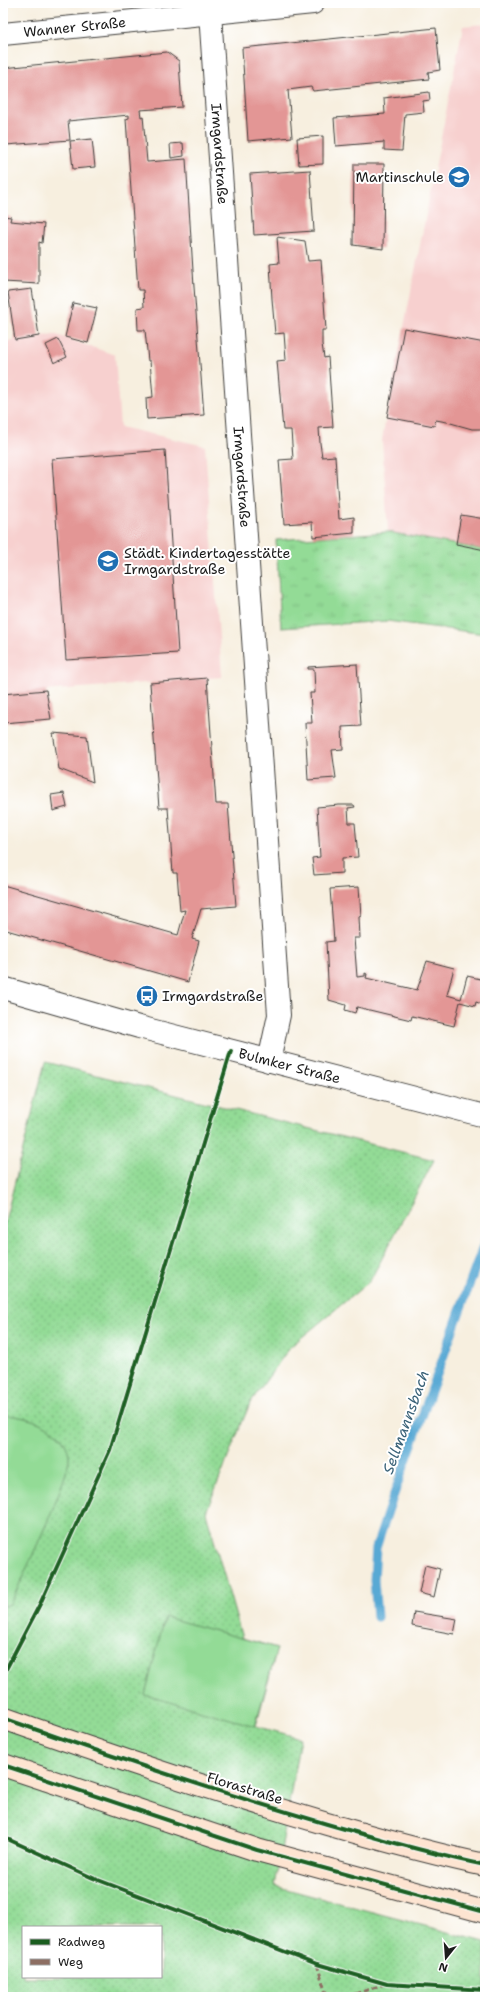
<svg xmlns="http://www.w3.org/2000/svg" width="488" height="2000" viewBox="0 0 488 2000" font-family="'Shantell Sans',sans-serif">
<defs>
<pattern id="grass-tufts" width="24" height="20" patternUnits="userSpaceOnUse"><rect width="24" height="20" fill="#93db96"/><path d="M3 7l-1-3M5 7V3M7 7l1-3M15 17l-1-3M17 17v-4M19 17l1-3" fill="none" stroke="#7ebb81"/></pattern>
<pattern id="park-dots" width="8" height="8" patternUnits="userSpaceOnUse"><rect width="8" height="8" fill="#93db96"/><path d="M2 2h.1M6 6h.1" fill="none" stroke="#7ebb81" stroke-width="1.8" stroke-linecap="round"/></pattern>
</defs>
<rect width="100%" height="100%" fill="#fff"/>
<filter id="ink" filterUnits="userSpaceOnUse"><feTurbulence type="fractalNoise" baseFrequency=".025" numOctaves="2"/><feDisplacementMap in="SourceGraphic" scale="8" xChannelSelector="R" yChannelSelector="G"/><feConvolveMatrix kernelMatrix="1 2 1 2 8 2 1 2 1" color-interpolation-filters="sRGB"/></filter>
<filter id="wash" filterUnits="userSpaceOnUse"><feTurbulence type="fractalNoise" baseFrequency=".012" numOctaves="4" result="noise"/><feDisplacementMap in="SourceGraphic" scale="16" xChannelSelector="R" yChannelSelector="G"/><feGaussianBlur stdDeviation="0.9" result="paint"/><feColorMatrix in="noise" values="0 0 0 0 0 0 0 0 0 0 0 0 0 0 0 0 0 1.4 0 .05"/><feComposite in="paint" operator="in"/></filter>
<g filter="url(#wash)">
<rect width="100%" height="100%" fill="#f7efdf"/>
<path fill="#f7d0cf" d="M 485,24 L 485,550 L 388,532 L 382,439 L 463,26 Z
M 54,334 L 115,355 L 120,427 L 205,446 L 222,677 L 4,694 L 3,342 Z"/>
<path fill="url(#grass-tufts)" stroke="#587c59" d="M 388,532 L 485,550 L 485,634 L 387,621 L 281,628 L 276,540 Z"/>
<path fill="url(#park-dots)" stroke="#587c59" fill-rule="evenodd" d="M 45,1062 L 434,1160 L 370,1281 L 290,1347 L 250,1403 L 206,1512 L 242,1638 L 277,1648 L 256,1726 L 300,1738 L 275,1886 L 485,1942 L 485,1997 L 3,1997 L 3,1229 ZM 23,1927 L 161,1927 L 161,1977 L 23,1977 Z"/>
<path fill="#93db96" stroke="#587c59" d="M 3,1415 C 27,1416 64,1426 69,1455 C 72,1473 25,1571 15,1594 L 10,1604 L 3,1607 Z
M 165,1617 L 277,1648 L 255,1726 L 145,1695 Z"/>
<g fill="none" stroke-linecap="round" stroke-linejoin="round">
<path stroke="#59a9d4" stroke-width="9" d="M 377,1617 L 374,1580 L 376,1548 L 388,1511 L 485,1241"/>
</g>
<g id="blocks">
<path fill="#e39695" d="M 436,28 L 440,70 L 428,72 L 429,79 L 313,91 L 311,87 L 288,90 L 292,137 L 248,141 L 242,48 Z
M 167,52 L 179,61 L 182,107 L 140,110 L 141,117 L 143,116 L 147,162 L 186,159 L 194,287 L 204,415 L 147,419 L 146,398 L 153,397 L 150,361 L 148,361 L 145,330 L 138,330 L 137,308 L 144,307 L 143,290 L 138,290 L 126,119 L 129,118 L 129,115 L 68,121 L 70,140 L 6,145 L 3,115 L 3,68 Z
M 429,92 L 430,100 L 423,101 L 424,112 L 405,114 L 402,151 L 384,150 L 384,142 L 336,146 L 334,118 L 385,114 L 384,98 Z
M 323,136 L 323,164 L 299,165 L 297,138 Z
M 92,139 L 95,167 L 73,169 L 70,141 Z
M 183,143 L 184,156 L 171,158 L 170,144 Z
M 354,164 L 384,164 L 383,249 L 353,245 Z
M 310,170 L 314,231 L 254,235 L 250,174 Z
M 3,216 L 11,217 L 10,221 L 44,224 L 42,243 L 39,242 L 39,284 L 4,282 Z
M 277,237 L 305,241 L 308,261 L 321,260 L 326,330 L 322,330 L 322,344 L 324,358 L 328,357 L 333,427 L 319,428 L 320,443 L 322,457 L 335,456 L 339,519 L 354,517 L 354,533 L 313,537 L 312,522 L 284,524 L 279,460 L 293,459 L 291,430 L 283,430 L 280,395 L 277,361 L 286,360 L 284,333 L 275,334 L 272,299 L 270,264 L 279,263 Z
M 32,289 L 39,336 L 15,340 L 8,292 Z
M 73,303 L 97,308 L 88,343 L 65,337 Z
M 404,328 L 485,343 L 485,429 L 472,429 L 447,422 L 436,420 L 434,426 L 387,417 Z
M 58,339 L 67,357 L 54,363 L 46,345 Z
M 165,450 L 178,653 L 66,660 L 52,459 Z
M 461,515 L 485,519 L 485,550 L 456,544 Z
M 357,664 L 361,726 L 342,727 L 343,749 L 332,750 L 336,778 L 308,780 L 305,723 L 312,723 L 310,693 L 315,693 L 314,669 L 308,669 L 308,667 Z
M 207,678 L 216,804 L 228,804 L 236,906 L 201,909 L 192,939 L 199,941 L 188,982 L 3,929 L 3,885 L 178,935 L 185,910 L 180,911 L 177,873 L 173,873 L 168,808 L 159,808 L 150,683 Z
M 46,690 L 51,719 L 3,723 L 3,694 Z
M 53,733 L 87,736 L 93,782 L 59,769 Z
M 64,793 L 67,807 L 53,811 L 51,795 Z
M 339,805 L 354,805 L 355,807 L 348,808 L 349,823 L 355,823 L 358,857 L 342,858 L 342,873 L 314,875 L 312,858 L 320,857 L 317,807 Z
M 359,887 L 361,916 L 359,917 L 360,938 L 354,938 L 357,977 L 365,976 L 365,973 L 367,974 L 366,978 L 417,990 L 427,961 L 454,968 L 447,995 L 461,999 L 467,976 L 485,980 L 485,1005 L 476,1002 L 475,1006 L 460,1002 L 454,1026 L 412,1016 L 411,1020 L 357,1007 L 355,1013 L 345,1010 L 346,1005 L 329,1000 L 326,942 L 334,941 L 330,889 Z
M 425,1565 L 440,1569 L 434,1597 L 419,1593 Z
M 414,1612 L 457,1619 L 454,1634 L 412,1626 Z"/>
</g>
</g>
<g filter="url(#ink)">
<use href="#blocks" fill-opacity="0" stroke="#3d3c39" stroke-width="1"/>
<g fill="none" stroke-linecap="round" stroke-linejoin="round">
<g stroke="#3d3c39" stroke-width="24">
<g id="street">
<path id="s1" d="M 210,13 L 279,1015 L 269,1061"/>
<path id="s2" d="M 3,34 L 313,3"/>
<path id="s3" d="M 3,988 L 139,1027 L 485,1116"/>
</g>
</g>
<g stroke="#3d3c39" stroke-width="24">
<path id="secondary" d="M 3,1718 C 110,1756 218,1792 327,1824 C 379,1839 432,1854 485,1865
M 3,1765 L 257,1850 L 485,1912"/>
</g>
<use href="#street" stroke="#fff" stroke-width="22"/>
<use href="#secondary" stroke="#fde4d1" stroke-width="22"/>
<path stroke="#8d6e63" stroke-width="3" stroke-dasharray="6 3" stroke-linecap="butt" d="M 317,1964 L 327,1997
M 346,1997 L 385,1984"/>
<g stroke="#fff" stroke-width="6">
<path id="cycleway" d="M 3,1675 L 40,1604 L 110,1450 L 231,1051
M 3,1718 C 110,1756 218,1792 327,1824 C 379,1839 432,1854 485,1865
M 3,1765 L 257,1850 L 485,1912
M 3,1837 L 93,1878 L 317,1964 L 387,1984 L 485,1990"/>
</g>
<use href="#cycleway" stroke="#1b5e20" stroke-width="4"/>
</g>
</g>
<defs>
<g id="school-disc" transform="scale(1.15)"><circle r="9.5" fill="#1f6fb2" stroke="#fff"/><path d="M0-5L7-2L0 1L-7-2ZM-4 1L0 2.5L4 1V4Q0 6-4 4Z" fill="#fff"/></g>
<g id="bus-disc" transform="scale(1.15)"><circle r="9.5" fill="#1f6fb2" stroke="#fff"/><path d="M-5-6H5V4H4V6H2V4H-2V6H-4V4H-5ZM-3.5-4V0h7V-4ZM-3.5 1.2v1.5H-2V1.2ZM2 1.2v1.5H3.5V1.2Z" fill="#fff"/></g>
</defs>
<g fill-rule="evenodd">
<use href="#school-disc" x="459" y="177"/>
<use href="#school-disc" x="108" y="561"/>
<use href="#bus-disc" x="147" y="996"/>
</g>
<g text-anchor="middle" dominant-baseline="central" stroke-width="4" stroke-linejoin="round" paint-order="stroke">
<g font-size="14" fill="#1c1c1c" stroke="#fff">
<text stroke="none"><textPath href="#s2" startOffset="72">Wanner Straße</textPath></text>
<text stroke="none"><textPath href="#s1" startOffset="141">Irmgardstraße</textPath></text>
<text stroke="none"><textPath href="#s1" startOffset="465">Irmgardstraße</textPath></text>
<text stroke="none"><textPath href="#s3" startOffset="297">Bulmker Straße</textPath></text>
<text transform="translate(245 1788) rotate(17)">Florastraße</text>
</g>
<g font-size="14" fill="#1c1c1c" stroke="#fff" text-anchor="start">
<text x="444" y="177" text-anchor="end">Martinschule</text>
<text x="124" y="553">Städt. Kindertagesstätte<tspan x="124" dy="16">Irmgardstraße</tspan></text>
<text x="162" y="996">Irmgardstraße</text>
</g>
<g font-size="15" font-style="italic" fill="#3a6278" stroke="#fff">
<text transform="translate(406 1422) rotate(-70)">Sellmannsbach</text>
</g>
</g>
<rect width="488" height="2000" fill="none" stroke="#fff" stroke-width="16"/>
<rect x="22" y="1926" width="140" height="52" fill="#ffffff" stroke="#a4a4a4"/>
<rect x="30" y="1939" width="20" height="6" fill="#1b5e20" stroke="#a4a4a4"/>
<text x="58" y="1946" font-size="12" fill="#1c1c1c">Radweg</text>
<rect x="30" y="1959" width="20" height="6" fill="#8d6e63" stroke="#a4a4a4"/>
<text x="58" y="1966" font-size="12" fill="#1c1c1c">Weg</text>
<g transform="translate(446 1958) rotate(197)" stroke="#ffffff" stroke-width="3" paint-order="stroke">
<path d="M0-3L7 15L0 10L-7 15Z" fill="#1c1c1c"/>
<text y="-6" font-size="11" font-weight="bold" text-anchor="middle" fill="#1c1c1c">N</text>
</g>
</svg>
